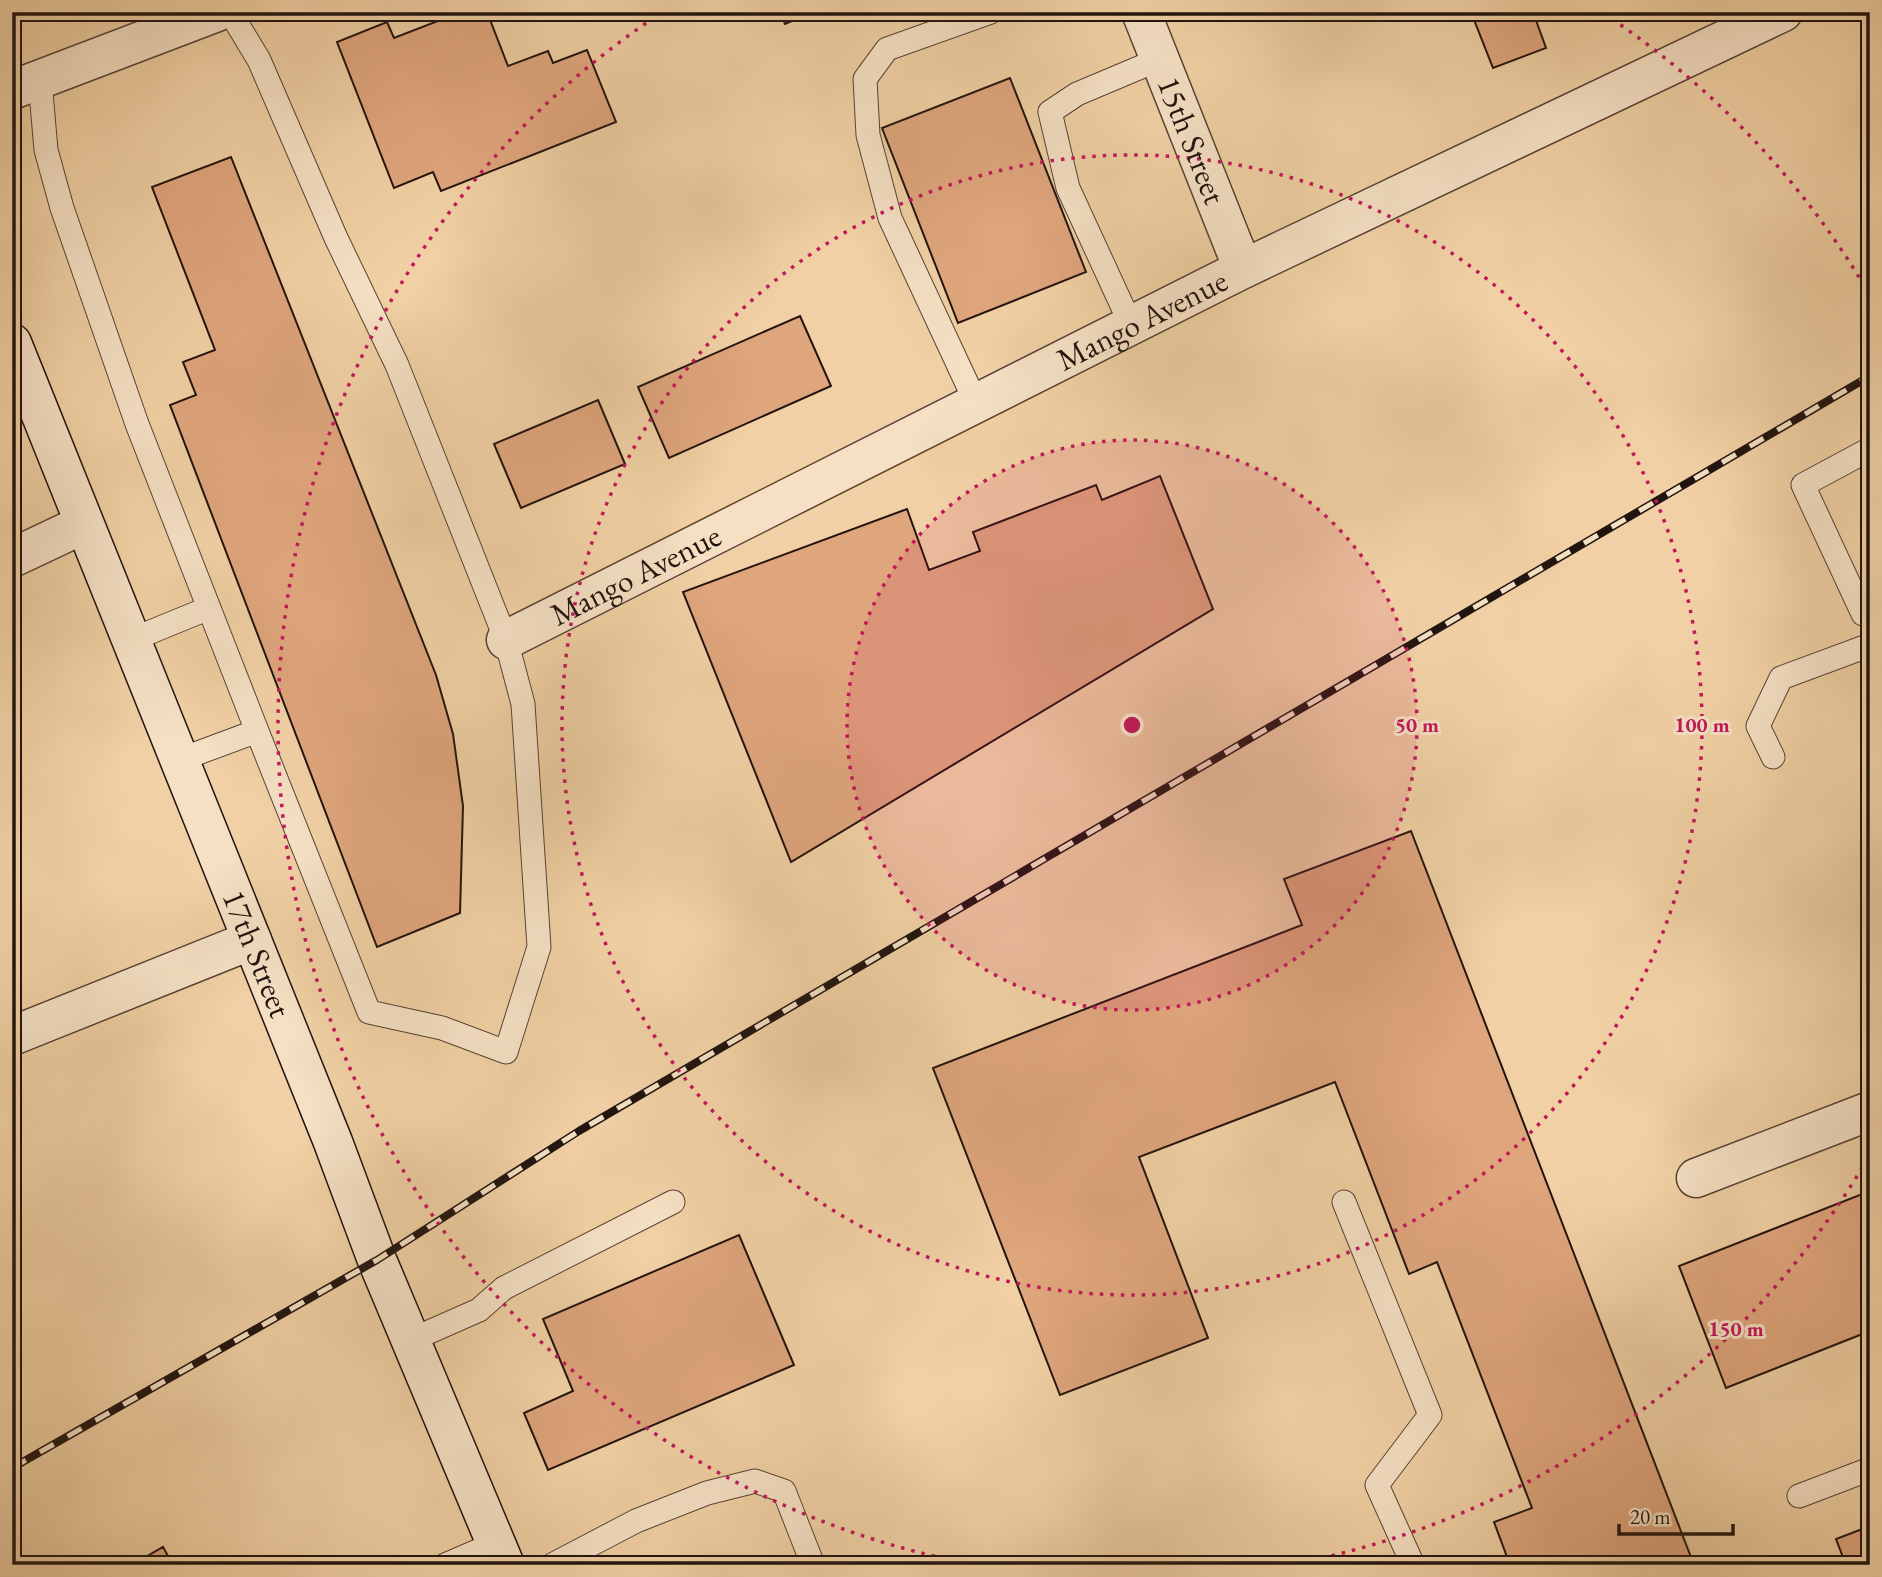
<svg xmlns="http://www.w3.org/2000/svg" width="1882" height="1577" viewBox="0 0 1882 1577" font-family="'EB Garamond',serif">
<rect width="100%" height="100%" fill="#f0d0a4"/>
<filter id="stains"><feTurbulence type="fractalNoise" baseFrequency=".00286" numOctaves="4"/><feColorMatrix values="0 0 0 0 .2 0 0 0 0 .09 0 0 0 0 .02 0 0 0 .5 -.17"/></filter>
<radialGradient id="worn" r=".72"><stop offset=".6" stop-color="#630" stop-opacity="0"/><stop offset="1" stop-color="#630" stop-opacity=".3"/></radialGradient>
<path fill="#dfa57d" stroke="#21140f" stroke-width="2" d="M 461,12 L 487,12 L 508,66 L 548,51 L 553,63 L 587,50 L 616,122 L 441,191 L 433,172 L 394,188 L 337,42 L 387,22 L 394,38 Z
M 780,12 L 813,12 L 785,24 Z
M 1471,12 L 1533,12 L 1546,48 L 1493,68 Z
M 1010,78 L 1086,272 L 958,323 L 882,128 Z
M 231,157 L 436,675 L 453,734 L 463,806 L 460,913 L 377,947 L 170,405 L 196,395 L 183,362 L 215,350 L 152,187 Z
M 800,316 L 831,386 L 669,458 L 638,387 Z
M 598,400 L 625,464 L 521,508 L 494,444 Z
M 1160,476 L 1213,609 L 791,862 L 683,592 L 907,509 L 929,570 L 980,551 L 973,532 L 1096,485 L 1102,500 Z
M 1411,831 L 1694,1565 L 1510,1565 L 1494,1522 L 1532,1508 L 1437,1262 L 1409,1274 L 1335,1082 L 1139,1157 L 1208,1338 L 1060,1395 L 933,1068 L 1302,925 L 1284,879 Z
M 1870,1191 L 1870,1331 L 1726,1388 L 1679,1266 Z
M 739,1235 L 794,1365 L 548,1470 L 524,1413 L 573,1391 L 543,1319 Z
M 1870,1526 L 1870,1565 L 1846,1565 L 1836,1539 Z
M 163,1547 L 173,1565 L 132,1565 Z"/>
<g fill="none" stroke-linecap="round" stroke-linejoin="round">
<g stroke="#554334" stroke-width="25">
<path id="service" d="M 40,81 L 46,150 L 62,208 L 137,424 L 257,731
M 1131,325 L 1068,188 L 1050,112 L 1077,94 L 1160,59
M 976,403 L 890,218 L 868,135 L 865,79 L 887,49 L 991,12
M 1870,449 L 1803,485 L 1863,614 L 1870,611
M 131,640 L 209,608
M 1773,757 L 1758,726 L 1781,678 L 1870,645
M 179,760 L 257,731 L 369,1012 L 442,1028 L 506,1052 L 539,947 L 523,704 L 506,640 L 397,365 L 336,238 L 259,60 L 230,12
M 1344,1202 L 1430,1415 L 1377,1485 L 1413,1565
M 411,1340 L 479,1310 L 504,1288 L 673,1202
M 1799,1496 L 1870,1469
M 445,1565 L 496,1543
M 552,1565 L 636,1521 L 707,1493 L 755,1481 L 784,1491 L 813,1565"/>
</g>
<g stroke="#554334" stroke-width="41">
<g id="minor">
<path id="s1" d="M 1141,12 L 1243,269"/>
<path d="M 12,558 L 84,524"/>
<path id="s2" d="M 506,640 L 1243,269 L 1783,12"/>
<path d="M 12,1036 L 252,940"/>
<path d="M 1696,1178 L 1870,1111"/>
</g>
</g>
<g stroke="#554334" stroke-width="41">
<path id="tertiary" d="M 12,90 L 217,12"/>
</g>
<g stroke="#21140f" stroke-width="41">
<g id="secondary">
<path id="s3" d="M 12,343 L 333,1142 L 377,1260 L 505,1565"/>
</g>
</g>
<use href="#service" stroke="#f5e0c4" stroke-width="23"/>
<use href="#minor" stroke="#f5e0c4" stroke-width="38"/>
<use href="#tertiary" stroke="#f5e0c4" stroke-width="38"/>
<use href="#secondary" stroke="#f5e0c4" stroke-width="38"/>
<g stroke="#21140f" stroke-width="8">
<path id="rail" d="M 12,1468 L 377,1260 L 579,1131 L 1870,376"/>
</g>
<use href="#rail" stroke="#f5e0c4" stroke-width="5" stroke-dasharray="16" stroke-linecap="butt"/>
</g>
<circle cx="1132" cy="725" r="285" fill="#c2185b" fill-opacity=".12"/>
<g fill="none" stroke="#c2185b" stroke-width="3.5" stroke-dasharray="3.5 7">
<circle cx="1132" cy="725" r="285"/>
<circle cx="1132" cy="725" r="570"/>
<path d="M1868 1158A854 854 0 0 1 1288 1565M976 1565A854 854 0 0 1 661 13M1603 13A854 854 0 0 1 1868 292"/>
</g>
<g text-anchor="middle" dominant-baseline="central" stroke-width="6" stroke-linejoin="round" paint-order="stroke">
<g font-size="32" fill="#21140f" stroke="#f5e0c4">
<text stroke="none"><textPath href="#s1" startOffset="138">15th Street</textPath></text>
<text stroke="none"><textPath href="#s2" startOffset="712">Mango Avenue</textPath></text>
<text stroke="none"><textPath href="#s2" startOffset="145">Mango Avenue</textPath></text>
<text stroke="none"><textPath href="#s3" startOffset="658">17th Street</textPath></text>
</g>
</g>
<circle cx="1132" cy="725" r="10" fill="#c2185b" stroke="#f5e0c4" stroke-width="3.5"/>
<g font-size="21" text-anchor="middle" font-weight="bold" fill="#c2185b" stroke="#f5e0c4" stroke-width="6" stroke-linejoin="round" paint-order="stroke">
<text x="1417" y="732">50 m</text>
<text x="1702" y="732">100 m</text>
<text x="1736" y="1336">150 m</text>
</g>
<rect width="1882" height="1577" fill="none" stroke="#f0d0a4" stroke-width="42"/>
<rect x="14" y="14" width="1854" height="1549" fill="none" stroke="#21140f" stroke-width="3.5"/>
<rect x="21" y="21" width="1840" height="1535" fill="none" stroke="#21140f" stroke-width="2"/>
<path d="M1619 1524v10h114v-10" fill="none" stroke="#21140f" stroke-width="3.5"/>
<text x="1630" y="1524" font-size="21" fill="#21140f" stroke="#f5e0c4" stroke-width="5" paint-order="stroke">20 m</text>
<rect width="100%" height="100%" filter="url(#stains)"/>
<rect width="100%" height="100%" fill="url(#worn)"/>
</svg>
